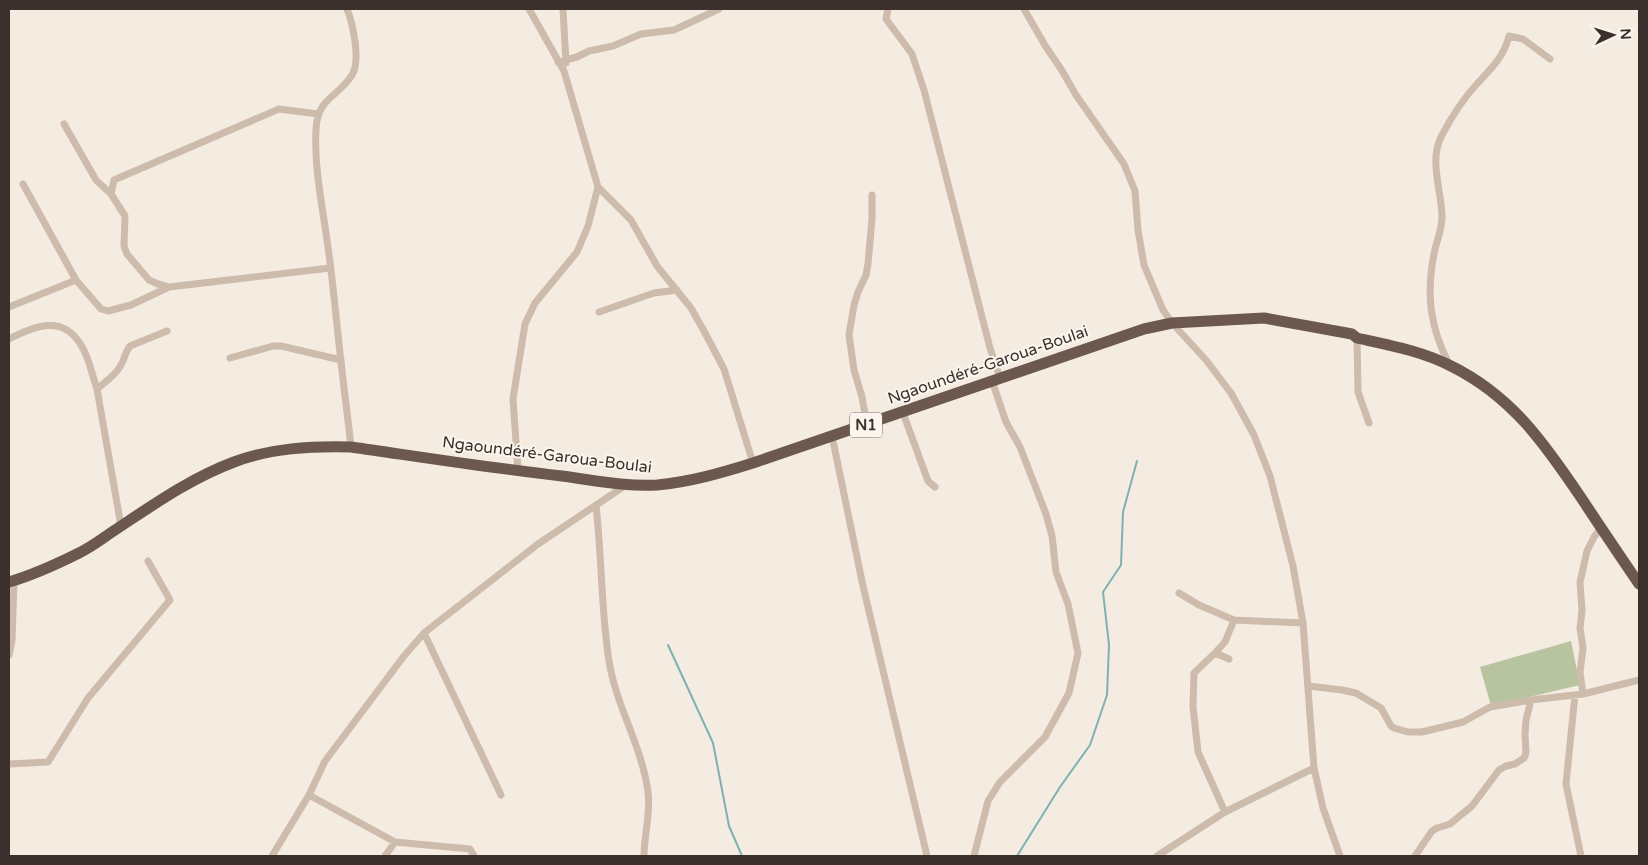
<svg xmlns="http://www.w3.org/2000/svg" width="1648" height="865" viewBox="0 0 1648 865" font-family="'Varela Round',sans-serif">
<rect width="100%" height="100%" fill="#f4ebe1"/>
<path fill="#b8c4a0" d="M 1571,641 L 1580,685 L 1491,706 L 1480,667 Z"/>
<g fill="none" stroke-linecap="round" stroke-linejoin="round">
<path stroke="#7fb0b2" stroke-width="2" d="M 668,645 L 713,743 L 729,826 L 742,856
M 1017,856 L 1060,787 L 1090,745 L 1107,695 L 1109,645 L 1103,592 L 1121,565 L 1123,512 L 1137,461"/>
<path stroke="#cdbbac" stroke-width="7" d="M 347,9 C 353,24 361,61 352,75 C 338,98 317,97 316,130 C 314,167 322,204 327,240 C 333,280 336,320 341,361 C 344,390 348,418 351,447
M 529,9 L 564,71 L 598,187
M 563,9 L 566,63
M 888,9 L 886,19 L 912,54 L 924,90 L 990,348 L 1000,378
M 1024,9 L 1046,47 L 1061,69 L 1076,95 L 1124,164 L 1135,191 L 1138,230 L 1144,265 L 1163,310 L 1172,323 L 1206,360 L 1231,393 L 1254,435 L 1270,476 L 1293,566 L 1303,623 L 1314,768 L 1323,808 L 1340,856
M 558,62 L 577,57 L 589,51 L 613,46 L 641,34 L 674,30 L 719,9
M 64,124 L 96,180 L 111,194 L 125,216 L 124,246 L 127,254 L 149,280 L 158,284 L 169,287
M 23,184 L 76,280
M 111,194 L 114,180 L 279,109 L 318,114
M 9,307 L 76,280 L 101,309 L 108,311 L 131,305 L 169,287 L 330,268
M 599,312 L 654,293 L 677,290
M 1357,338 L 1358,392 L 1369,423
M 9,339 C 34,326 63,314 81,345 C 89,357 92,375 97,389 C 105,382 116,375 121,365 C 125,358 125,352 130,346 L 167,331
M 230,358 L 273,346 L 281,346 L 341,360
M 1449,364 C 1430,327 1426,295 1434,254 C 1436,242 1442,230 1442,217 C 1442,191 1428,160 1442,135 C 1450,120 1464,98 1476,85 C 1490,70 1504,57 1509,36 L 1523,39 L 1550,59
M 97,389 L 121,526
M 903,413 L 928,481 L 935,487
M 867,425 L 862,397 L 854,370 L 849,335 L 854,305 L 858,292 L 866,275 L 868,264 L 872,219 L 872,195
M 832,436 L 863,586 L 927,856
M 518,471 L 513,399 L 525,324 L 535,303 L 577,252 L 588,226 L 598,187 L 631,220 L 657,266 L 691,308 L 704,331 L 724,369 L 753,463
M 596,506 C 602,558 601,610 609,661 C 616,706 642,746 648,792 C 651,813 644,835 644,856
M 1179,593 L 1199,605 L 1234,620 L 1303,623
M 424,633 L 501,795
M 1215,653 L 1194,673 L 1193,707 L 1198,752 L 1225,812
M 9,655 L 12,641 L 14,581
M 1229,659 L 1215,653 L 1225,642 L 1234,620
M 1308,686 L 1342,690 L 1356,693 L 1381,708 L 1391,726 L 1394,728 L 1408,732 L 1422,732 L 1463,722 L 1490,707 L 1531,700 L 1583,694 L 1639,680
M 1583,694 L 1580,672 L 1583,648 L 1580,628 L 1582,611 L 1580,582 L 1587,551 L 1594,537 L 1601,528
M 1575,695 L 1566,784 L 1581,856
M 9,764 L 48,762 L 88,698 L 170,600 L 148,561
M 309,795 L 395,842 L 470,849 L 474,856
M 272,856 L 309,795 L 325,761 L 404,656 L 424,633 L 538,544 L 626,485
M 385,856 L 395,842
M 974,856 L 988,801 L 1000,782 L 1045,737 L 1069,693 L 1078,653 L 1068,604 L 1056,572 L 1052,536 L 1046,514 L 1020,447 L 1006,422 L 992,381
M 1157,856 L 1225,812 L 1314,768
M 1415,856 L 1432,831 L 1437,828 L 1450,824 L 1472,806 L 1499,770 L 1506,766 L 1515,764 L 1524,758 L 1526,753 L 1525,734 L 1526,720 L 1531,700"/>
<path stroke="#6c584f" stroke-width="11" d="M 9,582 C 33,575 57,564 79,553 C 92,547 103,538 115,530 C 153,505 191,478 234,462 C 271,448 311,446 351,447 C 421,457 491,468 562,476 C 593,480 626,487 657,485 C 690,482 721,473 753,463 L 1144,329 L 1172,323 L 1264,318 L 1352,334 L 1357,338 C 1389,345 1422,351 1451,366 C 1512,396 1545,444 1582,499 C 1601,528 1620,556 1639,584"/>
</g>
<g text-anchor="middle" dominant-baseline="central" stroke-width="4" stroke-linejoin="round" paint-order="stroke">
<rect fill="#fbf5ee" stroke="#756b66" stroke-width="1" x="850" y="412.5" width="32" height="25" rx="4"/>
<g font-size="15" font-weight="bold" fill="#3b302b">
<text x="866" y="425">N1</text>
</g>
<g font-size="16" fill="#3b302b" stroke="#fbf5ee">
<text transform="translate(988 365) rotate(-19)">Ngaoundéré-Garoua-Boulai</text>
<text transform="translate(547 455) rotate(7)">Ngaoundéré-Garoua-Boulai</text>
</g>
</g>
<rect width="1648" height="865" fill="none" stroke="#3b302b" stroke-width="20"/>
<g transform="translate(1613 35) rotate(86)" stroke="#fbf5ee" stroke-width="4" paint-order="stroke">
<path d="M0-4L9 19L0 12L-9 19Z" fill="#3b302b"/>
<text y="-8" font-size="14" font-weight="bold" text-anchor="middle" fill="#3b302b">N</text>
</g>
</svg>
